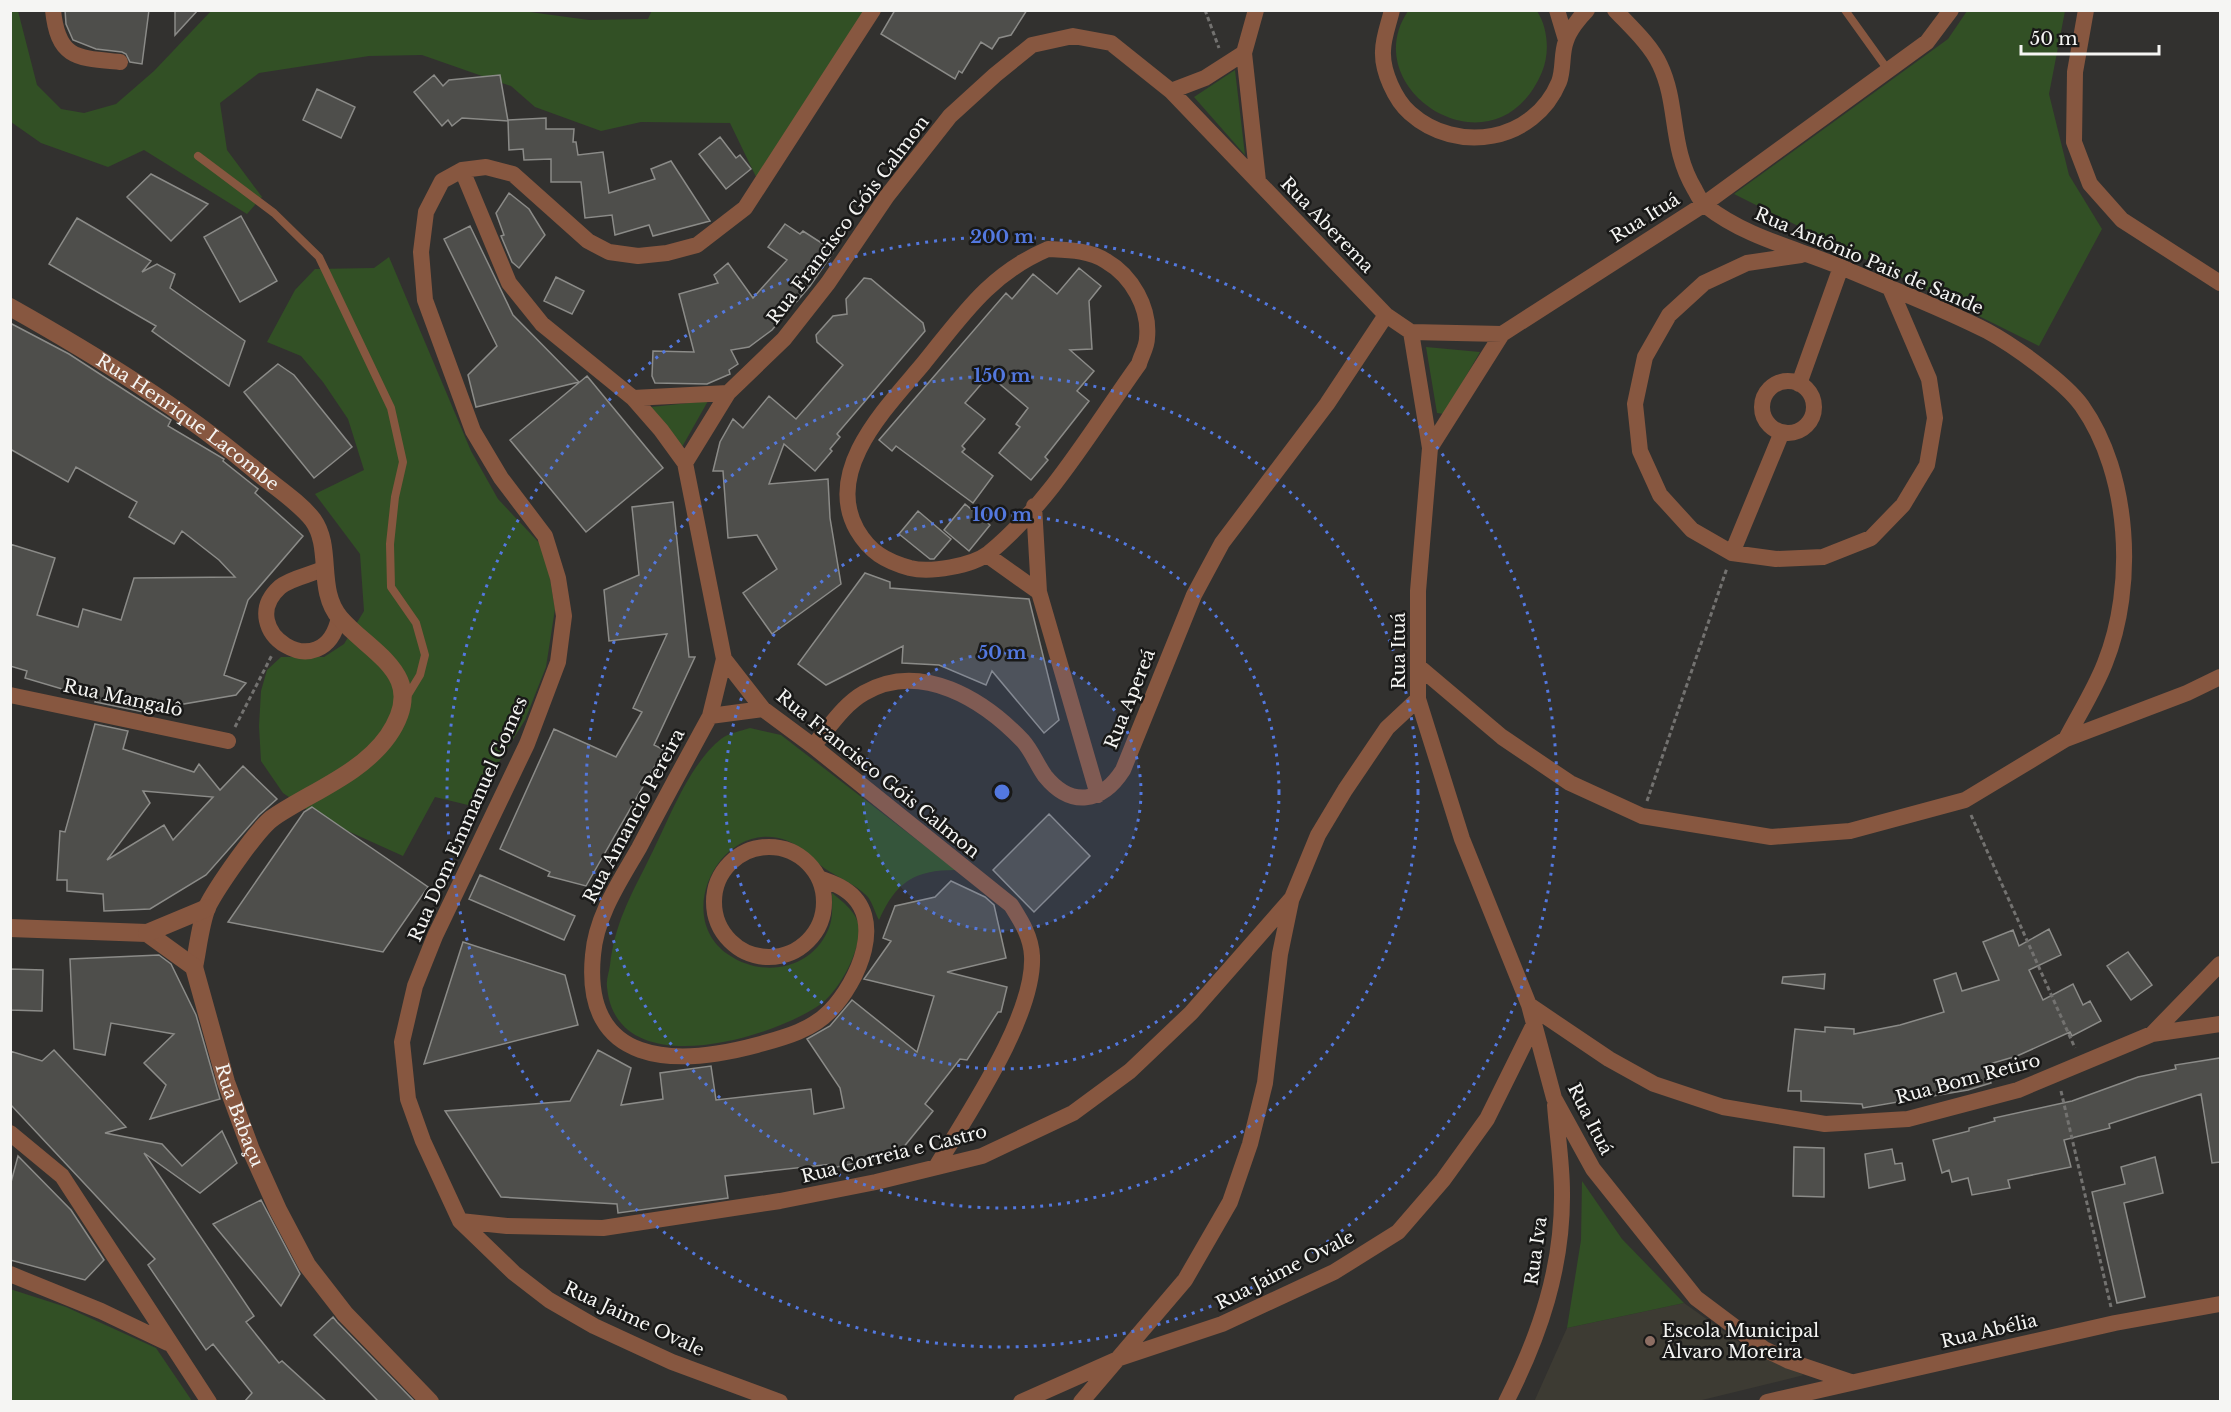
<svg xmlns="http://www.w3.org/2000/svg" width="2231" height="1412" viewBox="0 0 2231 1412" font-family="'Libre Baskerville',serif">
<rect width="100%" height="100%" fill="#32312f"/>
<path fill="#3d3b33" d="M 1684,1303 L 1757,1355 L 1804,1375 L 1698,1401 L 1534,1402 L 1567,1328 Z"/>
<path fill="#325025" d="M 515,10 L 589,20 L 648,19 L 652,10 L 864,11 L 758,181 L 730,123 L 641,122 L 601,131 L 535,107 L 511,86 L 422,55 L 369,56 L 259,73 L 220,103 L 227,150 L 262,197 L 247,214 L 144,150 L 108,167 L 41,143 L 11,122 L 10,11 L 18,11 L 37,85 L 61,109 L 84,113 L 116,104 L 154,71 L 211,11 Z
M 1408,11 L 1537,11 C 1548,28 1550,53 1542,72 C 1496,181 1354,91 1408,11 Z
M 1967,11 L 2065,11 L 2049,94 L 2069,175 L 2102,229 L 2039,346 L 1734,194 L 1948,39 Z
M 1235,70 L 1245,155 L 1194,97 Z
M 389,257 L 471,451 L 498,499 L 545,549 L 555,609 L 546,667 L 525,720 L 472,806 L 435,797 L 403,856 L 319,818 L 283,793 L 261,761 L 259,726 L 261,691 L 267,670 L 281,657 L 324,657 L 344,644 L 364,611 L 360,554 L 315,494 L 364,470 L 348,419 L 323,382 L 301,356 L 267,342 L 295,290 L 315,269 L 374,268 Z
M 1426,347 L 1480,352 L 1444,414 L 1437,413 Z
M 708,401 L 682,447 L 651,407 Z
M 750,728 L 781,735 L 956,870 C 914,870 896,882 879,920 C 875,913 872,901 867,896 C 855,884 837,877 824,868 C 811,858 804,848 788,841 C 723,815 670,916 729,955 C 764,979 815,969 830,925 C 833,916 832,903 832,893 C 843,902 858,913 859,928 C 860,953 838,993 818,1006 C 767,1040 616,1084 607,987 C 606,980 609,972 610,965 C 615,924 629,899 647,863 C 667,825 687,766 721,739 C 728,733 741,731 750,728 Z
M 1582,1181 L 1622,1239 L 1684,1303 L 1567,1328 L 1581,1240 Z
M 10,1289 L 66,1307 L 156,1348 L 192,1401 L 11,1401 Z"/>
<path fill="#4e4e4b" stroke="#8b8b88" stroke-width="1.5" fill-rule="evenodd" d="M 65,10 L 149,10 L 142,64 L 130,62 L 126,54 L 122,52 L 96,49 L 73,40 L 66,24 Z
M 175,10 L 198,10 L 175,35 Z
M 895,10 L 1027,10 L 1011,35 L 999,38 L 992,49 L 981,42 L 962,73 L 959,71 L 955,79 L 881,34 Z
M 434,75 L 443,86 L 449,80 L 500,75 L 508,121 L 462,118 L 452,126 L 448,120 L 442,126 L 414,92 Z
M 317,89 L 355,107 L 341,138 L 303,120 Z
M 546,118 L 546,129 L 574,129 L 573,142 L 576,142 L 578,155 L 603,152 L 609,193 L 655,179 L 651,169 L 671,161 L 710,221 L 653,236 L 649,225 L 615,235 L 612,215 L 585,218 L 581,182 L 551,182 L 551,159 L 524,160 L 523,149 L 509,150 L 508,120 Z
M 720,137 L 736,158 L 740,155 L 751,169 L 726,189 L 699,154 Z
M 151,174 L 208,204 L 171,241 L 127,197 Z
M 509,193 L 529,209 L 545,235 L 519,268 L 512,262 L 501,236 L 504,235 L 496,213 Z
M 241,216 L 277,281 L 240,302 L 204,237 Z
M 77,218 L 151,261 L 142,272 L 157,264 L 175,274 L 170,288 L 245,341 L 229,386 L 152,331 L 156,326 L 49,264 Z
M 785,224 L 800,234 L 803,231 L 834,251 L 810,286 L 772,330 L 749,347 L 731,350 L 738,364 L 729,370 L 730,374 L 707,384 L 655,383 L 652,376 L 653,351 L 694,352 L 679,294 L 718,283 L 714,275 L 728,263 L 753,298 L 787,260 L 768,247 Z
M 470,226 L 513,315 L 579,382 L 476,407 L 468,375 L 497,346 L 444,239 Z
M 1079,268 L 1101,286 L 1089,301 L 1092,349 L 1070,350 L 1094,371 L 1077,391 L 1089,401 L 1045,457 L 1048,460 L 1031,480 L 999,453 L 1020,427 L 1016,424 L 1028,408 L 989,375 L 965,403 L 985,419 L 962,446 L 965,449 L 962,452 L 993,476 L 973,503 L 896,446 L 892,451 L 879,440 L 1006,293 L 1012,299 L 1033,274 L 1057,294 Z
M 556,277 L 584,291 L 572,314 L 544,301 Z
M 864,278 L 871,279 L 923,323 L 925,331 L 837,434 L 840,437 L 830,449 L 832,451 L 815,471 L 784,444 L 769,484 L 828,479 L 830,518 L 841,584 L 772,634 L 743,593 L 777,569 L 757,535 L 728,538 L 723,471 L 713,471 L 720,442 L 733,419 L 743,428 L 769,396 L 796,419 L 843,365 L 817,342 L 816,335 L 833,316 L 847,314 L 846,299 Z
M 10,323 L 69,354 L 171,420 L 168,426 L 224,459 L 223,461 L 258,489 L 255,493 L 303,536 L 248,600 L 224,675 L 246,683 L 236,695 L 155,709 L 153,714 L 95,702 L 96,699 L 25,678 L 27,671 L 10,666 L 10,544 L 55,558 L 37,615 L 78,627 L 83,609 L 121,620 L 134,578 L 235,577 L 219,560 L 182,531 L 174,544 L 129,517 L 137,502 L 76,467 L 68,482 L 10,449 Z
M 278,364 L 294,375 L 352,447 L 314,478 L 244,392 Z
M 587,376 L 663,468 L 586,532 L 510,440 Z
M 673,502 L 689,657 L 695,657 L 654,745 L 664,750 L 586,886 L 548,876 L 550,872 L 500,849 L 554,729 L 616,757 L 642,712 L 633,708 L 667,634 L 609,641 L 604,590 L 639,575 L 632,507 Z
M 965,504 L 990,525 L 969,551 L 944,530 Z
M 918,511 L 951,539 L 934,559 L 930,559 L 899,534 Z
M 865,573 L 890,582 L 890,588 L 1029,599 L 1059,720 L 1044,733 L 992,671 L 986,685 L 939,665 L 902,663 L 903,646 L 826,685 L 798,664 Z
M 95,724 L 128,731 L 123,749 L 194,772 L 199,764 L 220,790 L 243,766 L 277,799 L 259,815 L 206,875 L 150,909 L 104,911 L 103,894 L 67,891 L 67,880 L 57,880 L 60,831 L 65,832 ZM 143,791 L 213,797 L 173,840 L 164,825 L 107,860 L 150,803 Z
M 312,807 L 428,887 L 383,952 L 228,922 L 304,812 Z
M 1049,814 L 1090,856 L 1034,912 L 993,870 Z
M 480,875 L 575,916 L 564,940 L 469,899 Z
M 951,881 L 985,897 L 994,905 L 1006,958 L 947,972 L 1007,987 L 1001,1012 L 998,1012 L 967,1060 L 960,1059 L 925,1104 L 933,1111 L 898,1154 L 832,1168 L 832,1164 L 725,1176 L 728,1198 L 618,1213 L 617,1204 L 501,1197 L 445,1111 L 570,1101 L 598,1050 L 631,1068 L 621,1105 L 663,1099 L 660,1073 L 711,1066 L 716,1100 L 811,1089 L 814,1114 L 844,1108 L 840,1088 L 807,1039 L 830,1026 L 852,1000 L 917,1052 L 934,996 L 864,979 L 891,941 L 883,938 L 895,906 L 935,897 Z
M 2049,929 L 2061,955 L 2029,970 L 2043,1000 L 2073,984 L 2083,1005 L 2090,1001 L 2101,1021 L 2072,1036 L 2070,1032 L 2017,1056 L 1986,1065 L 1991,1083 L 1968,1090 L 1863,1108 L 1862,1104 L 1801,1101 L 1801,1091 L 1788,1091 L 1795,1029 L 1825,1032 L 1825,1027 L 1854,1029 L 1854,1034 L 1900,1025 L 1944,1012 L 1934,980 L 1956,973 L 1962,991 L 1999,980 L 1983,942 L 2013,930 L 2019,946 Z
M 463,942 L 565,975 L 578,1025 L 424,1064 Z
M 2128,952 L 2152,985 L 2131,1000 L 2107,966 Z
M 159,955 L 171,964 L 196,1015 L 220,1099 L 150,1119 L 166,1085 L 144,1063 L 174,1034 L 111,1023 L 105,1055 L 74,1049 L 70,959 Z
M 10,969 L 43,970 L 42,1011 L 10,1010 Z
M 1825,974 L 1824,989 L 1782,983 L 1783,977 Z
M 54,1050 L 126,1127 L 105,1133 L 162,1144 L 182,1166 L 222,1131 L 237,1163 L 200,1193 L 144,1153 L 254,1316 L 246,1322 L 279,1363 L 282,1361 L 326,1401 L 245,1401 L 252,1393 L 213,1344 L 206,1350 L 148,1265 L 155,1259 L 10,1104 L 10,1051 L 42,1061 Z
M 2220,1058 L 2220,1162 L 2212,1163 L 2201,1094 L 2109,1124 L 2110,1128 L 2064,1140 L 2071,1167 L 2008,1180 L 2010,1188 L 1972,1195 L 1968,1178 L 1952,1182 L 1949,1170 L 1942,1173 L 1933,1140 L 1969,1131 L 1969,1128 L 1995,1121 L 1994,1118 L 2072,1101 L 2138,1077 L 2176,1069 L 2175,1065 Z
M 1794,1147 L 1824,1148 L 1824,1197 L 1793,1196 Z
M 1892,1149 L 1895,1164 L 1902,1163 L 1905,1180 L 1869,1188 L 1865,1154 Z
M 18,1156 L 71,1210 L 104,1260 L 85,1280 L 10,1260 L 10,1186 Z
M 2155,1157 L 2163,1193 L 2124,1203 L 2145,1297 L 2117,1303 L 2092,1192 L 2125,1184 L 2121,1167 Z
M 261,1200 L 300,1274 L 281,1306 L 213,1224 Z
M 333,1317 L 337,1322 L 414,1401 L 378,1401 L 314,1335 Z"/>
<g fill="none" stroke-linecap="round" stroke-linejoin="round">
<path stroke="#737270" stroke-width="3" stroke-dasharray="4.5 3" stroke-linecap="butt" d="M 1205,10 L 1219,48
M 235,727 L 272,655
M 1647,801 L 1727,568
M 1971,815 L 2075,1048
M 2061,1091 L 2111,1307"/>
<path stroke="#875740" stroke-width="8" d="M 1845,10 L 1888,70
M 198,156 L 274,213 L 319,257 L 391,408 L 403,462 L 395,497 L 390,544 L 391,587 L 416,623 L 425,655 L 420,675 L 406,698"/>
<path stroke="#875740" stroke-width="16" d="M 53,10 C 58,59 77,58 120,62
M 1256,10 L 1244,53 L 1258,181
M 1392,10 C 1389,23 1383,38 1383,51 C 1382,71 1395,100 1410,113 C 1457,155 1534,142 1559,82 C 1564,69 1561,54 1566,41 C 1569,31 1579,18 1587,10
M 1557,10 L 1566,40
M 1615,10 C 1630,26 1651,45 1660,65 C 1679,105 1669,147 1695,190 C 1698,196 1701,202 1706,206 C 1748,239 1800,249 1848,270 C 1894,290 1942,308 1987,331 C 2013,345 2065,382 2082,406 C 2130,474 2136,586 2105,663 C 2095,689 2079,714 2066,739
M 2086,10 L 2075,72 L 2074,142 L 2090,184 L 2122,220 L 2220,283
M 1171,91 L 1205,78 L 1244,53
M 462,170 L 509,283 L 542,324 L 633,398 L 661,430 L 685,463
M 1048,249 C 1067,250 1089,250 1106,261 C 1132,276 1150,308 1147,338 C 1147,347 1141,356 1139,364 C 1093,428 1050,503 989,553 C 972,566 930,573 910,568 C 885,561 870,552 857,530 C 823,470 887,407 923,364 C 962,316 989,274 1048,249 Z
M 1801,255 L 1747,263 L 1704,283 L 1669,315 L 1645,357 L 1635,404 L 1640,451 L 1660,495 L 1692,530 L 1732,553 L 1776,559 L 1823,557 L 1871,538 L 1903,505 L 1927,465 L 1935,418 L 1929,379 L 1890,288
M 1411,332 L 1430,448
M1762 407a26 26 0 1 1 52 0a26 26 0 1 1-52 0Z
M 1799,384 L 1841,267
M 633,398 L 728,393
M 1034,506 L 1039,592 L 1098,795
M 1732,553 L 1782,432
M 987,555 L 1039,592
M 323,569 C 310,575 291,578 280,587 C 232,630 324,690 339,617
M 1418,666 L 1502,737 L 1570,783 L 1642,816 L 1771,837 L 1850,831 L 1965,800 L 2066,739 L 2187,693 L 2220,677
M 10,695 L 228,741
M 763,709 L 710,716 C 686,760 662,804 639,848 C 620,881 596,916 593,955 C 582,1066 675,1067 757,1045 C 782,1038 811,1031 830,1011 C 858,982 888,917 844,889 C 837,884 827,881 819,878
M 710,716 L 724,659
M 813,746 C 829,728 843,705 864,693 C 921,660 984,700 1023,741 C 1032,751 1037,765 1045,776 C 1071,808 1102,803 1123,770 L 1194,595 L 1222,543 L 1327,404 L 1386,315
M714 902a55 55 0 1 1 110 0a55 55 0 1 1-110 0Z
M 1529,1005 L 1609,1059 L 1654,1084 L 1723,1107 L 1825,1124 L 1908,1119 L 2018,1090 L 2152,1034 L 2220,1024
M 2152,1034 L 2220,964
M 10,1133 L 62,1176 L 209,1402
M 936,1167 C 967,1115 1035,1016 1032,956 C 1031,936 1021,921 1011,905 L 813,746 L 763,709 L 724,659 L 685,463 L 728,393 L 784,339 L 828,283 L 887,196 L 950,116 L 995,75 L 1032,45 L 1073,36 L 1111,43 L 1171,91 L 1386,315 L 1411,332 L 1502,334
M 460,1221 L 507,1226 L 603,1228 L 780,1201 L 876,1182 L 982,1156 L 1073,1113 L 1130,1071 L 1191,1013 L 1292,898 L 1318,835 L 1345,790 L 1387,728 L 1418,699
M 10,1274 L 101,1311 L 168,1343
M 1851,1382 L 1789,1361 L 1764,1349 L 1696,1298 L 1593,1169 L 1554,1098 L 1529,1005 L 1462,839 L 1418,699 L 1418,591 L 1430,448 L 1502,334 L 1703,205 L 1927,42 L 1951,10
M 780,1402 L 672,1362 L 594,1326 L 549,1300 L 514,1273 L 460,1221 L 423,1141 L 408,1099 L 402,1042 L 415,986 L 435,936 L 527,744 L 558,662 L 564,616 L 558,578 L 545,536 L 501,478 L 473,431 L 425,300 L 421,252 L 426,212 L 442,181 L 462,170 L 486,167 L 513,174 L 588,241 L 609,252 L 638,256 L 667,253 L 697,245 L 745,208 L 873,10
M 1021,1402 L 1120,1358 L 1222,1324 L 1334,1272 L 1398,1232 L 1443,1180 L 1487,1119 L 1534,1024
M 1081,1402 L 1185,1280 L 1230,1202 L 1250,1144 L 1265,1083 L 1280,954 L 1291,901
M 1506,1402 C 1540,1335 1563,1267 1562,1192 C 1562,1163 1557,1133 1555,1105
M 1767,1402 L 2115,1323 L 2220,1304"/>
<g stroke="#875740" stroke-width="18">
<path id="s1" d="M 10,307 C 97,356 183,409 260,474 C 277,488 300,503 313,520 C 333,548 316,590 340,618 C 372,655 430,675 388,736 C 361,774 311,792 274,817 C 258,827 216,889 207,907 C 200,925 198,948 194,967"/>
<path id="s2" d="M 10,928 L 147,933 L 194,967 L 226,1082 L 251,1150 L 278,1210 L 307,1265 L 345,1314 L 430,1402"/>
<path d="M 147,933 L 207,908"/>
</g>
</g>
<circle cx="1002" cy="792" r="139" fill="#5378df" fill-opacity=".12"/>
<g fill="none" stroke="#5378df" stroke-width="3" stroke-dasharray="3 6">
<circle cx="1002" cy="792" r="139"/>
<circle cx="1002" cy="792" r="277"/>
<circle cx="1002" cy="792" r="416"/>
<circle cx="1002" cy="792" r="555"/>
</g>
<circle fill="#8d6e63" stroke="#191918" stroke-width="2" cx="1650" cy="1341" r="6"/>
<g text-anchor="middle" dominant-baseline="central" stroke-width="5" stroke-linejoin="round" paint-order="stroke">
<g font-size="18" fill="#f5f5f3" stroke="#191918">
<text transform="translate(1645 218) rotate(-32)">Rua Ituá</text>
<text transform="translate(848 220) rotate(-53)">Rua Francisco Góis Calmon</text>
<text transform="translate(1327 225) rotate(46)">Rua Aberema</text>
<text transform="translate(1869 261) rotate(23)">Rua Antônio Pais de Sande</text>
<text stroke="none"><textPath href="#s1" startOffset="212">Rua Henrique Lacombe</textPath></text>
<text transform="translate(1399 651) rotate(-90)">Rua Ituá</text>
<text transform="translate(123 698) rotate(12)">Rua Mangalô</text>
<text transform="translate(1130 699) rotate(-68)">Rua Apereá</text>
<text transform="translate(878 774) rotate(39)">Rua Francisco Góis Calmon</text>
<text transform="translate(634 816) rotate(-62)">Rua Amancio Pereira</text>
<text transform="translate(468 819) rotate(-66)">Rua Dom Emmanuel Gomes</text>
<text transform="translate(1968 1079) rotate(-15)">Rua Bom Retiro</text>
<text stroke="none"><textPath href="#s2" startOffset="350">Rua Babaçu</textPath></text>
<text transform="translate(1590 1119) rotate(63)">Rua Ituá</text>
<text transform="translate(894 1154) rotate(-14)">Rua Correia e Castro</text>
<text transform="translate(1536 1251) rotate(-82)">Rua Iva</text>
<text transform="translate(1285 1270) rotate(-27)">Rua Jaime Ovale</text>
<text transform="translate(634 1319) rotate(25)">Rua Jaime Ovale</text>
<text transform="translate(1989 1331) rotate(-13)">Rua Abélia</text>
</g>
<g font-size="18" fill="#f5f5f3" stroke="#191918" text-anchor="start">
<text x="1662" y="1331">Escola Municipal<tspan x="1662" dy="21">Álvaro Moreira</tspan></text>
</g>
</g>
<circle cx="1002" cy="792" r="9" fill="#5378df" stroke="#191918" stroke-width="3"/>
<g font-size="18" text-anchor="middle" font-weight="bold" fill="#5378df" stroke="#191918" stroke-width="5" stroke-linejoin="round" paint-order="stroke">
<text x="1002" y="243">200 m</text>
<text x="1002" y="382">150 m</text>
<text x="1002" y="521">100 m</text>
<text x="1002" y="659">50 m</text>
</g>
<rect width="2231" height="1412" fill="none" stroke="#f5f5f3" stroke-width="24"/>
<path d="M2021 45v9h138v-9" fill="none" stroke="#f5f5f3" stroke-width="3"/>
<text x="2030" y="45" font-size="18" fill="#f5f5f3" stroke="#191918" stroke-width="4.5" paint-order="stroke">50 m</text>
</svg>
